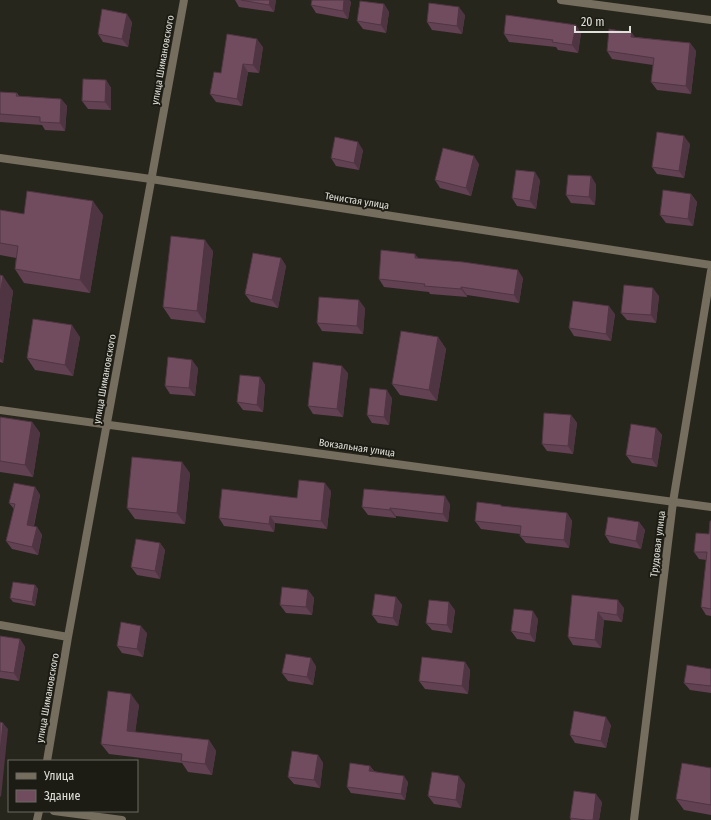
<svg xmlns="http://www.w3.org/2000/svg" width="711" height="820" viewBox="0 0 711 820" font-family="'Fira Sans Condensed',sans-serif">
<rect width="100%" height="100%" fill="#27261d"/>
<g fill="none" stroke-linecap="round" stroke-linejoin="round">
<path stroke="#756d5d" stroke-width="8" d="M 561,0 L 711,20
M 0,410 L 711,507
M 0,625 L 68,637
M 47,761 L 68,637 L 184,0
M 54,811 L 122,820
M 37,820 L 39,811
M 634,820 L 673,502 L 711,271"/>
<path stroke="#756d5d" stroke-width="8" d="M 0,158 L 151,179 L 711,265"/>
</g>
<path fill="#614152" d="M 235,0 L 276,0 L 274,12 L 239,7 Z
M 312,0 L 349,0 L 351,2 L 348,19 L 316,13 L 311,5 Z
M 384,4 L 389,12 L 386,33 L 363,29 L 357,21 Z
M 465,15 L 462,34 L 432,30 L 427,22 Z
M 132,22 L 128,47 L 103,42 L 98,34 Z
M 581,33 L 578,53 L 558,50 L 556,47 L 509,42 L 504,34 Z
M 635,37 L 690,43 L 696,51 L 691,94 L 657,90 L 651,82 L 653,65 L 612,59 L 607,51 Z
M 263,47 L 259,73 L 248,72 L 242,106 L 216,102 L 210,94 L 221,73 Z
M 106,80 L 111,88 L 111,110 L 88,109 L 82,101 Z
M 0,92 L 17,93 L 19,96 L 61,99 L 67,106 L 65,131 L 45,130 L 42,125 L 0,122 Z
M 690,144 L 684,178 L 657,174 L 652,167 Z
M 363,150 L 359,170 L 336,166 L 331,158 Z
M 479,164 L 471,196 L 440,188 L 435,180 Z
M 540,180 L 536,209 L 517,206 L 512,198 Z
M 596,184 L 595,205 L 571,203 L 566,195 Z
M 691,194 L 697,202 L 693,226 L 666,223 L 660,215 Z
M 0,210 L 24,214 L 103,215 L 90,293 L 24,283 L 15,269 L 16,258 L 0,255 Z
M 213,251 L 205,323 L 171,319 L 163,307 Z
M 281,258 L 286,266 L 278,308 L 251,302 L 245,294 Z
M 418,258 L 523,278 L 519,303 L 467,295 L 467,297 L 430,294 L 429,292 L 384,287 L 379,279 Z
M 0,275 L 13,291 L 3,363 L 0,362 Z
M 659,296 L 656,323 L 627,320 L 621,313 Z
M 365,308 L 363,334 L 322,331 L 317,323 Z
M 615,314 L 611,341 L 574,336 L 569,328 Z
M 80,337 L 73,376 L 35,370 L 27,358 Z
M 438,337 L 446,349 L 437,401 L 400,395 L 392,384 Z
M 198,368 L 195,396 L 170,394 L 165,386 Z
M 348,373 L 343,417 L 313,414 L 308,406 Z
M 260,377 L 265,385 L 263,412 L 243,410 L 237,402 Z
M 392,398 L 389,425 L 372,423 L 367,415 Z
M 571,415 L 577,423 L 573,454 L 547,451 L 542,444 Z
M 0,417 L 32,422 L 40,433 L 33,477 L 0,472 Z
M 656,428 L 662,435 L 657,467 L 632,463 L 626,455 Z
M 190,473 L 185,524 L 135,519 L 127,508 Z
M 35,487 L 40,495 L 34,526 L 37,527 L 42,535 L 38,555 L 12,549 L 6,541 L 14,509 L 9,503 Z
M 331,491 L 327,529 L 275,523 L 274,532 L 224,526 L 219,518 L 297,498 Z
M 450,504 L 448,522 L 396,516 L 396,518 L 368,515 L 362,507 Z
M 501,505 L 502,506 L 567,513 L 572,521 L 569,548 L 526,543 L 520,536 L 520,534 L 481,529 L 475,521 Z
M 711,521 L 711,616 L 706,615 L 701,607 L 706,560 L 699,559 L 694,552 L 709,534 Z
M 639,522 L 645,530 L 641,549 L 610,543 L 605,535 Z
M 160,543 L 165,550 L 160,579 L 137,575 L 131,567 Z
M 35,585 L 38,589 L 35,606 L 13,602 L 10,598 Z
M 308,590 L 314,598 L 312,615 L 286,613 L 280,605 Z
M 572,595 L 624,608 L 622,622 L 604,620 L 601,648 L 573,645 L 568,637 Z
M 396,597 L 402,605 L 398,626 L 378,623 L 372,615 Z
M 455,610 L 452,633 L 432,630 L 426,623 Z
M 538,619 L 535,642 L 517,639 L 511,631 Z
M 147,633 L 143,657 L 122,653 L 117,646 Z
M 0,636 L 20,639 L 25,647 L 19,681 L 0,678 Z
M 465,662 L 470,670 L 468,694 L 425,689 L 419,681 Z
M 316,666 L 313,685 L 288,681 L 282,673 Z
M 711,669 L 711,693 L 690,690 L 684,683 Z
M 139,705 L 135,732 L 209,740 L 216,751 L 212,775 L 188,772 L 182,763 L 109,754 L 101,744 Z
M 611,725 L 606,748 L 575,743 L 570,735 Z
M 318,755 L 323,763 L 320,788 L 294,784 L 288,777 Z
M 370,766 L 374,771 L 408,782 L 405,800 L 351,793 L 347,787 Z
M 711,768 L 711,815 L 684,810 L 676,799 Z
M 465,784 L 461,808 L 434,804 L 428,796 Z
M 602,802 L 599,820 L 571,820 L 570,818 Z"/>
<path fill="#4f3542" d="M 270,0 L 276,0 L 274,12 L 269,5 Z
M 344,0 L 349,0 L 351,2 L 348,19 L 343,11 Z
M 384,4 L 389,12 L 386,33 L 381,25 Z
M 459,7 L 465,15 L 462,34 L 457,26 Z
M 127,14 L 132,22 L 128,47 L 122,39 Z
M 576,25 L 581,33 L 578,53 L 572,45 Z
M 632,33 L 637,40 L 631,37 Z
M 257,39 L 263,47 L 259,73 L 253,65 Z
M 690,43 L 696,51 L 691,94 L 686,86 Z
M 243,64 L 248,72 L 242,106 L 237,99 Z
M 106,80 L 111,88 L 111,110 L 105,102 Z
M 61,99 L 67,106 L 65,131 L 60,123 Z
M 684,136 L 690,144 L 684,178 L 679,171 Z
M 358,142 L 363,150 L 359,170 L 354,163 Z
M 474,156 L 479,164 L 471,196 L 466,188 Z
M 535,172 L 540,180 L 536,209 L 530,201 Z
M 591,176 L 596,184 L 595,205 L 589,197 Z
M 691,194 L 697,202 L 693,226 L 688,219 Z
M 93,201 L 103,215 L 90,293 L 80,280 Z
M 205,240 L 213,251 L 205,323 L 197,311 Z
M 415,254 L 421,261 L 415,258 Z
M 281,258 L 286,266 L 278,308 L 272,300 Z
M 518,270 L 523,278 L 519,303 L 514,295 Z
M 3,276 L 13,291 L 3,363 L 0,358 L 0,294 Z
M 461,287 L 467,295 L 467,297 L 461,289 Z
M 653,288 L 659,296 L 656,323 L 651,315 Z
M 359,300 L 365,308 L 363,334 L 357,326 Z
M 609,306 L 615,314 L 611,341 L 606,334 Z
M 72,325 L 80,337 L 73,376 L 65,365 Z
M 438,337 L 446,349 L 437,401 L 429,390 Z
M 192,360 L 198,368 L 195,396 L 189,388 Z
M 342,366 L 348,373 L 343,417 L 337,409 Z
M 260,377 L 265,385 L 263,412 L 257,405 Z
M 387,390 L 392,398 L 389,425 L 384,417 Z
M 571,415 L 577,423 L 573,454 L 568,446 Z
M 32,422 L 40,433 L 33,477 L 25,465 Z
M 656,428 L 662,435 L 657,467 L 652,459 Z
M 182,462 L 190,473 L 185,524 L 177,513 Z
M 325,483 L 331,491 L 327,529 L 321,521 Z
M 35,487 L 40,495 L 32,533 L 27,525 Z
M 445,496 L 450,504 L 448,522 L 443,514 Z
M 390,508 L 396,516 L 396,518 L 390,510 Z
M 567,513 L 572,521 L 569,548 L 564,540 Z
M 270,516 L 275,523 L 274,532 L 269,524 Z
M 639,522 L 645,530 L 641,549 L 636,541 Z
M 37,527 L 42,535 L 38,555 L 32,547 Z
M 160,543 L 165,550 L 160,579 L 155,571 Z
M 35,585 L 38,589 L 35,606 L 32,602 Z
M 308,590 L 314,598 L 312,615 L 306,607 Z
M 396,597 L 402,605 L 398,626 L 393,618 Z
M 618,600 L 624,608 L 622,622 L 617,615 Z
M 449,602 L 455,610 L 452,633 L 447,625 Z
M 533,611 L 538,619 L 535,642 L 530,634 Z
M 598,612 L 604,620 L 601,648 L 595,640 Z
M 141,626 L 147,633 L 143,657 L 137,649 Z
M 20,639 L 25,647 L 19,681 L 14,673 Z
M 311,658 L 316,666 L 313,685 L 307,677 Z
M 465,662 L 470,670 L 468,694 L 462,686 Z
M 131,694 L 139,705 L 134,741 L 127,731 Z
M 606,717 L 611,725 L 606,748 L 601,741 Z
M 3,723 L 8,729 L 1,797 L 0,796 L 0,753 Z
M 209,740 L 216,751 L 212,775 L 205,764 Z
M 318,755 L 323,763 L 320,788 L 314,780 Z
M 370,766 L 374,772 L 369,771 Z
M 404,776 L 408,782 L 405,800 L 401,794 Z
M 459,776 L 465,784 L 461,808 L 456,800 Z
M 596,794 L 602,802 L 599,820 L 593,820 Z"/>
<path fill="#714c5f" stroke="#4f3542" d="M 241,0 L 270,0 L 269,5 Z
M 312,0 L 344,0 L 343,11 L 311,5 Z
M 360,1 L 384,4 L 381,25 L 357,21 Z
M 429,3 L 459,7 L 457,26 L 427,22 Z
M 102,9 L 127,14 L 122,39 L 98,34 Z
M 506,15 L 576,25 L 572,45 L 552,42 L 553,40 L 504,34 Z
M 609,29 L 632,33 L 631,37 L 690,43 L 686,86 L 651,82 L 654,58 L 607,51 Z
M 227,34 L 257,39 L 253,65 L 243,64 L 237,99 L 210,94 L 214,72 L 221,73 Z
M 83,79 L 106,80 L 105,102 L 82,101 Z
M 0,92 L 17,93 L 16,96 L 61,99 L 60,123 L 40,122 L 40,117 L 0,114 Z
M 657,132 L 684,136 L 679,171 L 652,167 Z
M 335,137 L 358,142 L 354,163 L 331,158 Z
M 443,148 L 474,156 L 466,188 L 435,180 Z
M 516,170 L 535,172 L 530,201 L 512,198 Z
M 568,175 L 591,176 L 589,197 L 566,195 Z
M 663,190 L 691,194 L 688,219 L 660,215 Z
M 27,191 L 93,201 L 80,280 L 15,269 L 18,246 L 0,243 L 0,210 L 24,214 Z
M 171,236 L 205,240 L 197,311 L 163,307 Z
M 381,250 L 415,254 L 415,258 L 463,262 L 518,270 L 514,295 L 461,287 L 461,289 L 424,286 L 425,284 L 379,279 Z
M 253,253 L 281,258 L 272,300 L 245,294 Z
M 0,275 L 3,276 L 0,294 Z
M 624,285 L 653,288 L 651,315 L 621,313 Z
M 319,297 L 359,300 L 357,326 L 317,323 Z
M 573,301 L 609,306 L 606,334 L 569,328 Z
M 33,319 L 72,325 L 65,365 L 27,358 Z
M 401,331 L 438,337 L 429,390 L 392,384 Z
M 168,357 L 192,360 L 189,388 L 165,386 Z
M 313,362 L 342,366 L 337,409 L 308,406 Z
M 240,375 L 260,377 L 257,405 L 237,402 Z
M 370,388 L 387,390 L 384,417 L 367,415 Z
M 544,413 L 571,415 L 568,446 L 542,444 Z
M 0,417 L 32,422 L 25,465 L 0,461 Z
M 631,424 L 656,428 L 652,459 L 626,455 Z
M 132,457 L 182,462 L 177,513 L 127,508 Z
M 299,480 L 325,483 L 321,521 L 270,516 L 269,524 L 219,518 L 222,489 L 297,498 Z
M 14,483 L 35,487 L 27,525 L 37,527 L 32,547 L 6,541 L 15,504 L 9,503 Z
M 364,489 L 445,496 L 443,514 L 390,508 L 390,510 L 362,507 Z
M 477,502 L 501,505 L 501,506 L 567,513 L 564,540 L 520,536 L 521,526 L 475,521 Z
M 608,517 L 639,522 L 636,541 L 605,535 Z
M 710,521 L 711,521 L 711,609 L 701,607 L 707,552 L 694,552 L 696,533 L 709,534 Z
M 136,539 L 160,543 L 155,571 L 131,567 Z
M 13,582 L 35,585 L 32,602 L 10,598 Z
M 282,587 L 308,590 L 306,607 L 280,605 Z
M 375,594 L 396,597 L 393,618 L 372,615 Z
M 572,595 L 618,600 L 617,615 L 598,612 L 595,640 L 568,637 Z
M 429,600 L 449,602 L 447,625 L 426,623 Z
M 514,609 L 533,611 L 530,634 L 511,631 Z
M 121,622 L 141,626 L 137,649 L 117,646 Z
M 0,636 L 20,639 L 14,673 L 0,671 Z
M 286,654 L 311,658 L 307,677 L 282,673 Z
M 422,657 L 465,662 L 462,686 L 419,681 Z
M 687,665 L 711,669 L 711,686 L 684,683 Z
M 108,691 L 131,694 L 127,731 L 209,740 L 205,764 L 181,761 L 182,754 L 101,744 Z
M 574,711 L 606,717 L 601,741 L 570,735 Z
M 0,722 L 3,723 L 0,753 Z
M 292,751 L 318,755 L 314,780 L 288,777 Z
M 350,763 L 370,766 L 369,771 L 404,776 L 401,794 L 347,787 Z
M 682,763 L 711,768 L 711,805 L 676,799 Z
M 432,772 L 459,776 L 456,800 L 428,796 Z
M 574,791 L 596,794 L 593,820 L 586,820 L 570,818 Z"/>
<g text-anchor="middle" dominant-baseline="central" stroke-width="4" stroke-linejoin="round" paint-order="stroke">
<g font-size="10" fill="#e0e0da" stroke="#1d1c14">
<text transform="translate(163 60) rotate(-80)">улица Шимановского</text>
<text transform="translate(357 201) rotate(9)">Тенистая улица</text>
<text transform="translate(105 379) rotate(-80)">улица Шимановского</text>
<text transform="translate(357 448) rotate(8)">Вокзальная улица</text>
<text transform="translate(658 544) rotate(-83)">Трудовая улица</text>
<text transform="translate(48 698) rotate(-80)">улица Шимановского</text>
</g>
</g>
<rect x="8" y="760" width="130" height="52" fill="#1d1c14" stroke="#6b6a63"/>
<rect x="16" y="773" width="20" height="6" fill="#756d5d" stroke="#6b6a63"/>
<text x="44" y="780" font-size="12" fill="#e0e0da">Улица</text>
<rect x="16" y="790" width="20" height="12" fill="#714c5f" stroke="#6b6a63"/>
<text x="44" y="800" font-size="12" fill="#e0e0da">Здание</text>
<path d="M575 26v6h55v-6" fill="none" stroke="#e0e0da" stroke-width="2"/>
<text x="581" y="26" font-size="12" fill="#e0e0da" stroke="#1d1c14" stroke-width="3" paint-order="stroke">20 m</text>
</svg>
